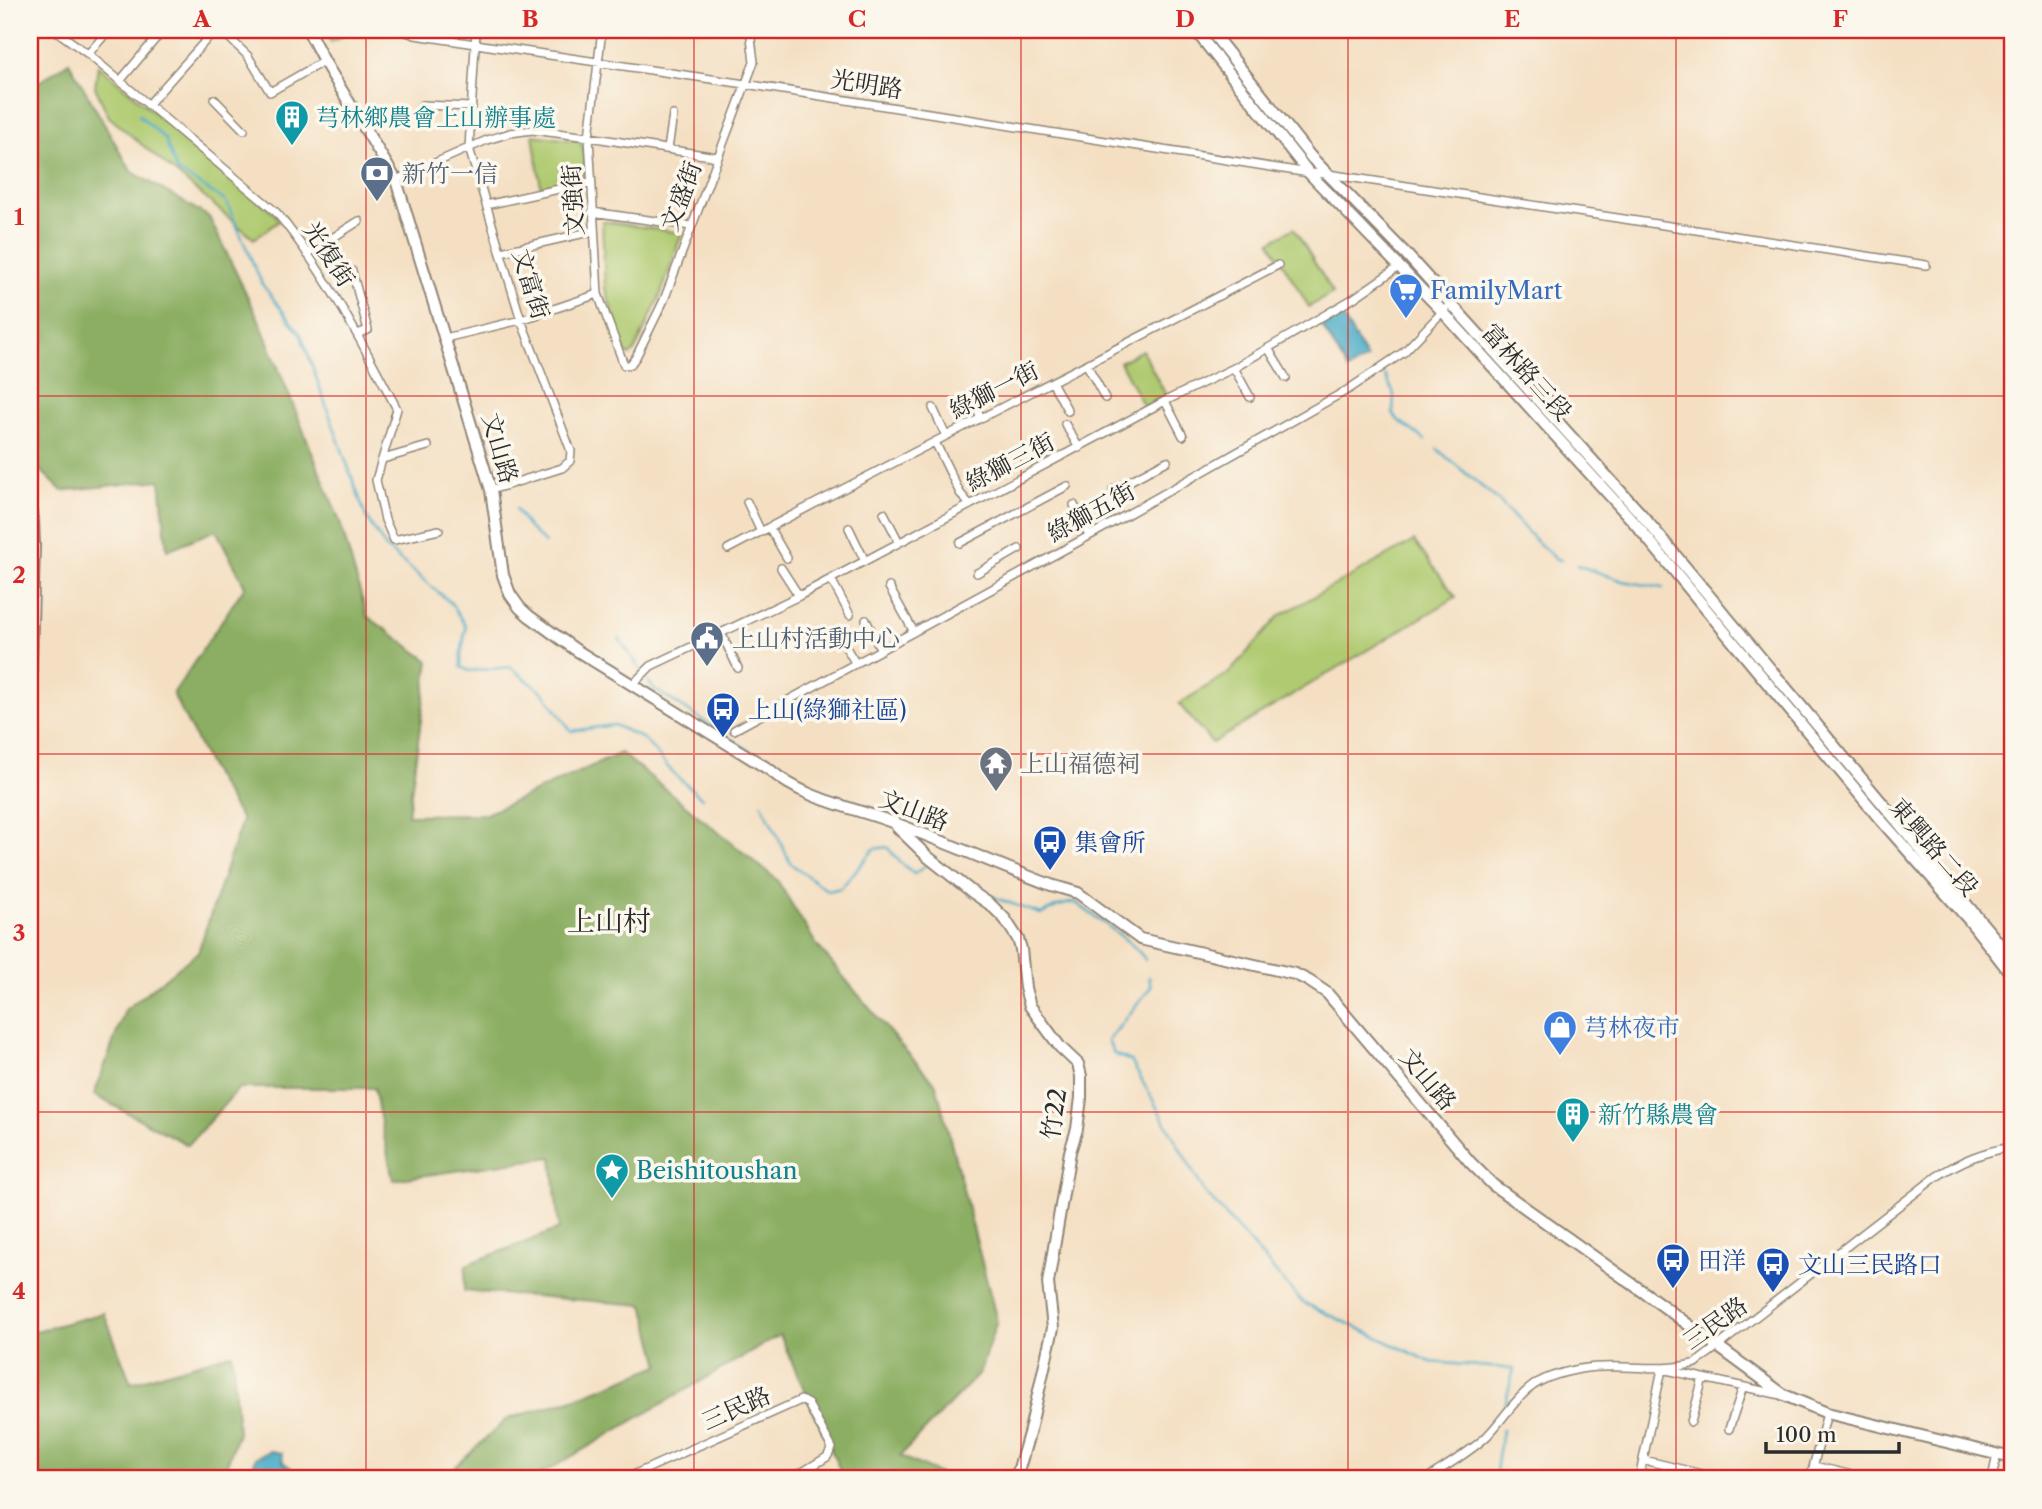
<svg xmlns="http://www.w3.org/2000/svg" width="2042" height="1509" viewBox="0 0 2042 1509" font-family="'Libre Caslon Text','Noto Serif TC',serif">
<rect width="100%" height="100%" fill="#fbf7ec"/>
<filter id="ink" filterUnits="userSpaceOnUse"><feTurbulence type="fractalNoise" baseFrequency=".0143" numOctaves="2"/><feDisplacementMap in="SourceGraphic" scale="14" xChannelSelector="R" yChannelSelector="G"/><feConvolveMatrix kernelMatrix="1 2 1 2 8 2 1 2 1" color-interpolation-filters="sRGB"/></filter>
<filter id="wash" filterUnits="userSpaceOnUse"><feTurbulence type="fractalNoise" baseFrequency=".00686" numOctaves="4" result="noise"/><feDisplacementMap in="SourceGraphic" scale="28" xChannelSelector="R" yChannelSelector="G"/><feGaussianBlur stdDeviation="1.57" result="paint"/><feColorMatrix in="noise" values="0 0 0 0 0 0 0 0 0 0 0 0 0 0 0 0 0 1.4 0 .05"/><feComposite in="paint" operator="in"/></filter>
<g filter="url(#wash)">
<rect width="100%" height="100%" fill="#f4dfc2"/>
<path fill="#afca70" stroke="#6d7a4e" stroke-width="2" d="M 324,30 L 355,30 L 331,42 Z
M 98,65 L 272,211 L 279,221 L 254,239 L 109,117 L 95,87 Z
M 533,135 L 578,141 L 583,147 L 585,174 L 579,179 L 541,187 Z
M 602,221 L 682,233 L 661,294 L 634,352 L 630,355 L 625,352 L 605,288 Z
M 1294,228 L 1333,293 L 1309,307 L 1270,242 Z
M 1142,350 L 1166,395 L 1144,407 L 1120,362 Z
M 1414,541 L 1456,597 L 1212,743 L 1179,704 L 1230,672 L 1279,616 Z"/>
<path fill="#8bae62" stroke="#5b6c46" stroke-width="2" d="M 69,62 L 131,171 L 209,217 L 259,320 L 340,522 L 367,616 L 429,661 L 408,815 L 486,814 L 621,753 L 777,880 L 816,944 L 896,1040 L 936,1084 L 997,1321 L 979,1374 L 900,1456 L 950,1479 L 844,1479 L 780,1335 L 540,1475 L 537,1479 L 442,1479 L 507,1419 L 574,1399 L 660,1365 L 644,1305 L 464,1291 L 466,1265 L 559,1229 L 552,1157 L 393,1180 L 374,1088 L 239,1088 L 188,1145 L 94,1095 L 125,1010 L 198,952 L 242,820 L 214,775 L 173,694 L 245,586 L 216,530 L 167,550 L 160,480 L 62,491 L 30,460 L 30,101 L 33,86 Z
M 104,1313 L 131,1383 L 232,1353 L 238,1432 L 222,1479 L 30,1479 L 30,1337 L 36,1331 Z"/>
<path fill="#45a9c5" stroke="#386a78" stroke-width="2" d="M 1341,314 L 1367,359 L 1348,370 L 1322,326 Z
M 271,1451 L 282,1453 L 283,1462 L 305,1479 L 253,1479 L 253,1467 L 256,1457 Z"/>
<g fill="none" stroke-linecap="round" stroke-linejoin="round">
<path stroke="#45a9c5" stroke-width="2.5" d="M 139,115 L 165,139 L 177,171 L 226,201 L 262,284 L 301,335 L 366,517 L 386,548 L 451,603 L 466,627 L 461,655 L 461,667 L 469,671 L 510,667 L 545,694 L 571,731 L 614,725 L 644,739 L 673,773 L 702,798
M 1385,375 L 1394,394 L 1393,414 L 1398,420 L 1425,440
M 1437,449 L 1499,501 L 1534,539 L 1556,559 L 1561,560
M 516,509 L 528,527 L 545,543
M 1577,565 L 1623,581 L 1663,588
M 619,638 L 641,671
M 648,681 L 654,689 L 764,760
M 762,804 L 791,864 L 828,891 L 841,888 L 874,849 L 887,847 L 900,862 L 914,874 L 925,866
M 984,894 L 1041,914 L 1058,906 L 1075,902 C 1090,914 1138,945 1145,960
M 1149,977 L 1151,987 L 1108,1041 L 1114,1054 L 1131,1061 L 1204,1191 L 1302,1302 L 1431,1362 L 1514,1369 L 1505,1404
M 1495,1479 L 1502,1430"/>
</g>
</g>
<g filter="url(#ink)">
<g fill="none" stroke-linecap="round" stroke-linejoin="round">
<g stroke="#908576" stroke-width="10">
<path id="street" d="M 55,30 L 88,54 L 276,212 C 325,271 361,341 397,409 L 376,480 L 385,520 L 394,540 L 439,530
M 148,30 L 157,38
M 221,30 L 248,56 L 270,92 L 324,61
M 401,30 L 415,35 L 745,84 L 1309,173 L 1328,174 L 1926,265
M 476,30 L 469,148 L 521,320 L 571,451 L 570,461 L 562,468 L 491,490
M 602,30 L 589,137 L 598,294 L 624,365 L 630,365 L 636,357 L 664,300 L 754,62 L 750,30
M 88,54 L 109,30
M 120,81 L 163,30
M 214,99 L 244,130
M 148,105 L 215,30
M 422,105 L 472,107
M 668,149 L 673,115
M 396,180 L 487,140 L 510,133 L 532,130 L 589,137 L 717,157
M 486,205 L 591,182
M 592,212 L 691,226
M 501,252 L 594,231
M 307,254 L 359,221
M 352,271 L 368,330 L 357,334
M 445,338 L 521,320 L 598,294
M 1268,348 L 1286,378
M 1087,365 L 1105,398
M 1234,368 L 1250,397
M 1052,382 L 1068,411
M 969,394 L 981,418
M 1165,401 L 1183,436
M 933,408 L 946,436
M 1065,424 L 1079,448
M 935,442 L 960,493 L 970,505
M 383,459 L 428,446
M 1113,490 L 1167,461
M 747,502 L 761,532
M 1074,505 L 1089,536
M 884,513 L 899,542
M 769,527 L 787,558
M 849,528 L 865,561
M 960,543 L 1067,486
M 728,549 C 910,453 1095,361 1278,265
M 781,568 L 799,596
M 977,573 L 1019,549
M 831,579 L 850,615
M 889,587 L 914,632
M 866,620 L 881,650
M 836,631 L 856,664
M 721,633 L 738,668
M 633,684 L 651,666 L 799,596 L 1165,401 L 1234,368 L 1354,298 L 1400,266
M 734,730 L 1089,536 L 1349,389 L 1404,352 L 1445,309
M 1691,1422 L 1703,1378
M 1729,1429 L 1743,1387
M 1644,1460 L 1722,1479
M 1814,1466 L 1869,1479
M 624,1479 L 801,1400 L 808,1404 L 832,1448 L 827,1457 L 791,1479
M 1426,1479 C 1447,1465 1469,1453 1487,1436 C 1502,1421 1513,1401 1530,1388 C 1542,1378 1564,1372 1580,1369 C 1619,1362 1657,1374 1696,1363 L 1936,1177 C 1962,1160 1982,1152 2012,1147
M 1639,1479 L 1662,1369 L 1781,1395
M 1810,1479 L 1827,1413
M 1992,1479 L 1997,1454"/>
</g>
<g stroke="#908576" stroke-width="14">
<path id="secondary" d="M 308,30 L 324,61 L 396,180 L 491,490 L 503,575 L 510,594 L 520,608 L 529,616 L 576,650 L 770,770 C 803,799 852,807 892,822 C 945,842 998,865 1051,885 L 1078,893 L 1140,939 L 1295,974 L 1309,981 L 1327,993 L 1470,1162 L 1493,1185 L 1652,1298 L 1784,1395 L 1827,1413 L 2012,1458
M 1195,30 L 1309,173 L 1443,312 L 1633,521 L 1880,819 L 1969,920 L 2012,975
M 1210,30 L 1311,157 L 1406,254 L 1641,514 L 2012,959
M 30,510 L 33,519 L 34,546 L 30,700
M 897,827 L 928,857 L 972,892 L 991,905 L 1005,919 L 1018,939 L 1021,949 L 1025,988 L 1030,1006 L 1060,1047 L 1078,1064 L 1081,1076 L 1081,1098 L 1077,1129 L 1070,1152 L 1048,1283 L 1053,1328 L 1030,1430 L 1016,1479"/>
</g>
<use href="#street" stroke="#fff" stroke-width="7"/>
<use href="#secondary" stroke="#fff" stroke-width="10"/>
</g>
</g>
<path fill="none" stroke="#d62828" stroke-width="2" stroke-opacity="0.55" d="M 366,30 L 366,1479M 694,30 L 694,1479M 1021,30 L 1021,1479M 1348,30 L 1348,1479M 1676,30 L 1676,1479M 30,396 L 2012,396M 30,754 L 2012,754M 30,1112 L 2012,1112"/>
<defs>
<g id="building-pin" transform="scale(1.75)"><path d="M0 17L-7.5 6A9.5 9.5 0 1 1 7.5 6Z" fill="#0f9aa8" stroke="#fbf7ec"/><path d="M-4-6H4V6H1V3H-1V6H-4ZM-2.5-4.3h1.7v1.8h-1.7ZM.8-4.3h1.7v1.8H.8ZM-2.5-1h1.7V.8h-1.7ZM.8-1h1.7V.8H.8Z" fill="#fff"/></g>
<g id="bank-pin" transform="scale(1.75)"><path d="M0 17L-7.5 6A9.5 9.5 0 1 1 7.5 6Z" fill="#5c6f8a" stroke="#fbf7ec"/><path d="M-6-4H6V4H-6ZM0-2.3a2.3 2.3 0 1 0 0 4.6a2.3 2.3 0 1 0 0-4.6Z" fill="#fff"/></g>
<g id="supermarket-pin" transform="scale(1.75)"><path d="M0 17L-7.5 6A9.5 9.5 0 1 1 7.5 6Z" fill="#3f7fe0" stroke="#fbf7ec"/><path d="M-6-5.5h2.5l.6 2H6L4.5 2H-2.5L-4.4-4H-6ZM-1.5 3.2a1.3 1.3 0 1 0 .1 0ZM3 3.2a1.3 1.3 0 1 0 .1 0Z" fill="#fff"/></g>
<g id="civic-pin" transform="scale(1.75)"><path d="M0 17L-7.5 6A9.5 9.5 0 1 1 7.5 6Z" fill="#5c6f8a" stroke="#fbf7ec"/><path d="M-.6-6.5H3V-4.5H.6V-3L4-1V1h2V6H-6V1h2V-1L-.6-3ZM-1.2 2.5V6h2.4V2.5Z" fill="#fff"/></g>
<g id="bus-pin" transform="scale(1.75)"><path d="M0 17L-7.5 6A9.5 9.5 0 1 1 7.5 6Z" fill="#1a4fb4" stroke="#fbf7ec"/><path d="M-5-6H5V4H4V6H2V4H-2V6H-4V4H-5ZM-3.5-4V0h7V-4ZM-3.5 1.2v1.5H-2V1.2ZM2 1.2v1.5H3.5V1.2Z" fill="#fff"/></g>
<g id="temple-pin" transform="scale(1.75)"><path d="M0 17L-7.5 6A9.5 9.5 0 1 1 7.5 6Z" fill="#6b7280" stroke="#fbf7ec"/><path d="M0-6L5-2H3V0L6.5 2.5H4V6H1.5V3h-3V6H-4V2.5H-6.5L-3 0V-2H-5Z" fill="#fff"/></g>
<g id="shop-pin" transform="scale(1.75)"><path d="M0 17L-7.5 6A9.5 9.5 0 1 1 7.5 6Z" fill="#3f7fe0" stroke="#fbf7ec"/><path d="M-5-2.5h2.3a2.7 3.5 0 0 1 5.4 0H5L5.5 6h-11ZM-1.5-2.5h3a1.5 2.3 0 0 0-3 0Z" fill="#fff"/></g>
<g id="sight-pin" transform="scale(1.75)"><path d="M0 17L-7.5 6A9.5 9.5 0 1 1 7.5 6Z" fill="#0f9aa8" stroke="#fbf7ec"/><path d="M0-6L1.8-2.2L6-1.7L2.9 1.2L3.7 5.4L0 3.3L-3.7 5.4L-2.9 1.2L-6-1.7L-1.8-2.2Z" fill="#fff"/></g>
</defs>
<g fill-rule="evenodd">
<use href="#building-pin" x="292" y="117"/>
<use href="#bank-pin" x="377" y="173"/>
<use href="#supermarket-pin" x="1406" y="290"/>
<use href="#civic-pin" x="707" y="638"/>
<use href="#bus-pin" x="723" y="709"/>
<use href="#temple-pin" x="996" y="763"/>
<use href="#bus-pin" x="1050" y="842"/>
<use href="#shop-pin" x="1560" y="1027"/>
<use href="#building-pin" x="1573" y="1114"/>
<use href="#sight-pin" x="612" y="1170"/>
<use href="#bus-pin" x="1673" y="1260"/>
<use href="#bus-pin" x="1773" y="1264"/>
</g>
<g text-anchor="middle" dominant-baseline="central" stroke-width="7" stroke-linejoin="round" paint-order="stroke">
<g font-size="24" fill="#2b2b2b" stroke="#fbf7ec">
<text transform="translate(867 84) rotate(9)">光明路</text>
<text transform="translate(681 196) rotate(-69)">文盛街</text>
<text transform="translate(573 200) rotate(-93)">文強街</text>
<text transform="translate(329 254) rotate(57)">光復街</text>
<text transform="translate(531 284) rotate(73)">文富街</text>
<text transform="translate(1527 372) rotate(48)">富林路三段</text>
<text transform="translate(994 390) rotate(-27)">綠獅一街</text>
<text transform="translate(500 448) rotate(74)">文山路</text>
<text transform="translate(1010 462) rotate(-28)">綠獅三街</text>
<text transform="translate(1091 512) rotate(-29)">綠獅五街</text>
<text transform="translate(914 810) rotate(21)">文山路</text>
<text transform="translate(1934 847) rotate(49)">東興路二段</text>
<text transform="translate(1428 1079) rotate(50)">文山路</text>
<text transform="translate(1054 1114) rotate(-81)">竹22</text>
<text transform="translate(1715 1323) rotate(-35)">三民路</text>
<text transform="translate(736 1408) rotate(-24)">三民路</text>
</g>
<g font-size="24" fill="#0d838f" stroke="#fbf7ec" text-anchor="start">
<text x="316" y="117">芎林鄉農會上山辦事處</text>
<text x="1598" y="1114">新竹縣農會</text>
<text x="636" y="1170">Beishitoushan</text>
</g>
<g font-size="24" fill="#4e5e75" stroke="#fbf7ec" text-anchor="start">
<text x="402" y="173">新竹一信</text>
<text x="732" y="638">上山村活動中心</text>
</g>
<g font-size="24" fill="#366cbe" stroke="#fbf7ec" text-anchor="start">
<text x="1430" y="290">FamilyMart</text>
<text x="1584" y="1027">芎林夜市</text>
</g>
<g font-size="24" fill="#164399" stroke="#fbf7ec" text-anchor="start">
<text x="748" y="709">上山(綠獅社區)</text>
<text x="1074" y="842">集會所</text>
<text x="1698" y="1260">田洋</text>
<text x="1798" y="1264">文山三民路口</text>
</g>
<g font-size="24" fill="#5b616d" stroke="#fbf7ec" text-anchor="start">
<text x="1020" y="763">上山福德祠</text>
</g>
<g font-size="28" fill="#2b2b2b" stroke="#fbf7ec">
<text x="609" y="921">上山村</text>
</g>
</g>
<rect width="2042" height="1509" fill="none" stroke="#fbf7ec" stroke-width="77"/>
<path d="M1766 1442v10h133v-10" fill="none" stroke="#2b2b2b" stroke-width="3.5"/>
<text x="1776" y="1442" font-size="21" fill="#2b2b2b" stroke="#fbf7ec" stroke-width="5" paint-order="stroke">100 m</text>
<rect x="38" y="38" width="1966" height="1432" fill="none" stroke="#d62828" stroke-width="2.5"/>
<g font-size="23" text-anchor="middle" font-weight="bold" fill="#d62828">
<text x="202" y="27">A</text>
<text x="530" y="27">B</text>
<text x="857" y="27">C</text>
<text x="1185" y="27">D</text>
<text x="1512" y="27">E</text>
<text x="1840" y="27">F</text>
<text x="19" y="225">1</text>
<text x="19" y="583">2</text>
<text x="19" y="941">3</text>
<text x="19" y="1299">4</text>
</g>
</svg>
